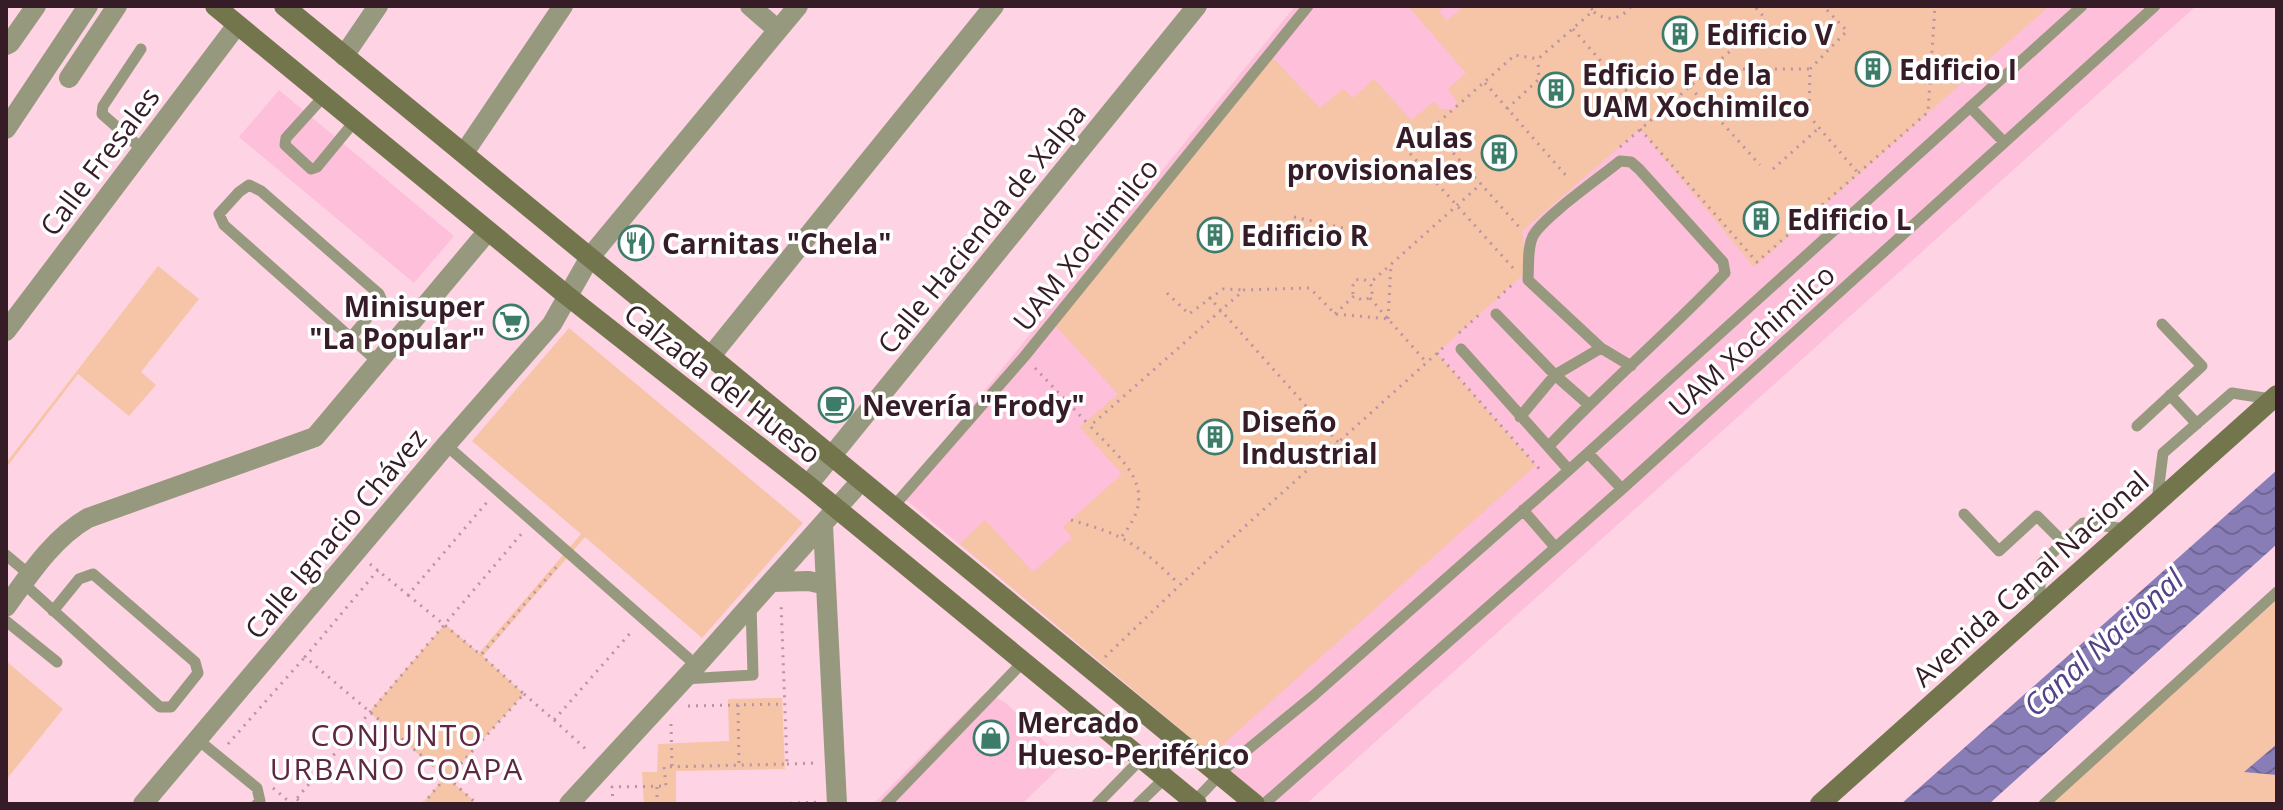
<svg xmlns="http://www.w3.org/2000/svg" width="2283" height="810" viewBox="0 0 2283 810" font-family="'Open Sans',sans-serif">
<defs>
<pattern id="water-waves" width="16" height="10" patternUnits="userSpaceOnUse" patternTransform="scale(2)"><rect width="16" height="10" fill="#887db6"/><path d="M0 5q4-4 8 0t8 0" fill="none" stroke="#706694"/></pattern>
</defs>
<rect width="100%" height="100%" fill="#fed3e4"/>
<path fill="#fdbfd9" d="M 1295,6 L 2196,6 L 1306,804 L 1270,804 L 900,495 Z
M 279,90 L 454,236 L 414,283 L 239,137 Z
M 986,692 L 1006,703 L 1065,762 L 1022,804 L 873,804 Z"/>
<path fill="#f6c4a6" d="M 1408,6 L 1445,6 L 1439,11 L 1447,21 L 1464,6 L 2049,6 L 1754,267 L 1640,129 L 1522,231 L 1526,272 L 1437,353 L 1536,465 L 1211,755 L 960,544 L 985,520 L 1033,572 L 1072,538 L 1063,527 L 1122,474 L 1080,427 L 1118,394 L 1054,324 L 1270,55 L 1320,108 L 1343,89 L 1353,98 L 1374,79 L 1411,120 L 1434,102 L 1441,109 L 1454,109 L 1457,102 L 1448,89 L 1466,73 Z
M 158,266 L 199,299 L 141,372 L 156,385 L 129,416 L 78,374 L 6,468 L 6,463 Z
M 569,328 L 803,523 L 702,638 L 585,537 L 483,656 L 524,694 L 448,778 L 473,800 L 470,804 L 422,804 L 445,777 L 369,712 L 445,624 L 479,653 L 581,534 L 472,441 Z
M 2277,600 L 2277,804 L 2047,804 Z
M 6,661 L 63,709 L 6,780 Z
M 782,698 L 785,769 L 676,771 L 676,804 L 644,804 L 642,772 L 657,772 L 658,744 L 729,741 L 728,699 Z"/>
<path fill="url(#water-waves)" d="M 2277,470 L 2277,544 L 1989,804 L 1901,804 Z
M 2277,744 L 2277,775 L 2244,772 Z"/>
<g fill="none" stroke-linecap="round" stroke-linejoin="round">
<path stroke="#b994a3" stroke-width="3" stroke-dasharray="2 6" stroke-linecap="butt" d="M 1827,10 L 1847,31 L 1810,69 L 1809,116 L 1858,173
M 1594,12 C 1607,22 1621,20 1631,6
M 1573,29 L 1651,119
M 1710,69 L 1766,19 L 1754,6
M 1485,83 L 1569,179
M 1690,87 L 1760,165
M 1507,109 L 1539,79 L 1538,59
M 1432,129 L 1520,228
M 1640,129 L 1757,262 L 1928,112 L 1935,6
M 1620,147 L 1710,69 L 1810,69
M 1773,169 L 1819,128
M 1294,217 L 1348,229
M 1513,268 L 1407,150 L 1515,55 L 1538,59 L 1593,11 L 1590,6
M 1167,293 L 1189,314 L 1223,289 L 1244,290
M 1353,294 L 1352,288 L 1355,280 L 1363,279 L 1370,283
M 1209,297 L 1339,443
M 1370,298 L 1388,319
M 1498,298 L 1513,284
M 1335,314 L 1354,296 L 1362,300 L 1370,298 L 1373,290 L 1370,283 L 1481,184
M 1388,319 L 1391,264
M 1459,333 L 1481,313
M 1437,353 L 1543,473
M 1035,368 L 1090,426
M 1071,520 C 1125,535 1139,545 1179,584
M 1122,536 C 1162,488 1122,461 1090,426 L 1244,290 L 1310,288 L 1335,314 L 1388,319 L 1427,363
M 370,564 L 408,595 L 488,501
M 378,570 L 305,657 L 448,778 L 524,694 L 481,655
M 408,595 L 481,655 L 559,564
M 1105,657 L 1180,585 L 1445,346
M 524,694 L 554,720 L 633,630
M 738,705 L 739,765
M 688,706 L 784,704
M 554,720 L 589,752
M 671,724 L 672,767
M 228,744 L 305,657
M 787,764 L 815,763
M 448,778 L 477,804
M 657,787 L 657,804
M 273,788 L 292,804
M 297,799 L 303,804
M 292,804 L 523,532
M 423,804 L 446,777
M 613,804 L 612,787 L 666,786 L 664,767 L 787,764 L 781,602
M 774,804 L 819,802"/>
<path stroke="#96997d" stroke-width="11" d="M 141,49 L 103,106 L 102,114 L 142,149
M 324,96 L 286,138 L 285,145 L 311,169 L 317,167 L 354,122
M 1970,107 L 2004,142
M 1496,314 L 1555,375 L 1588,404
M 351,337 L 382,301 L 379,294 L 261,191 L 249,185 L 239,192 L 219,214 L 224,225 L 377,361
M 1461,349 L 1569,470
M 2170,395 L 2197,424
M 1520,417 L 1555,375 L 1601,348
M 2137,426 L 2202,366 L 2162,324
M 446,445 L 688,658
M 1549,446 C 1605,386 1668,333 1725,273 L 1723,262 L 1639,169 L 1631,162 L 1620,161 C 1602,176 1542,218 1533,236 C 1527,248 1529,266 1528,280 L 1601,348 L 1631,366
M 1588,453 L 1622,489
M 2157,501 L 2163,453 L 2232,393 L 2271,399
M 893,507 L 1024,357 L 1308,6
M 1523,510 L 1555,547
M 1964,514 L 1999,551 L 2037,516 L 2063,542
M 6,555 L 30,575
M 23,583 L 160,707 L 171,707 L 198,673 L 195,662 L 93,574 L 79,579 L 53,611
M 2039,607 L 2041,564 L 2083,523 L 2126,529
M 6,621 L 57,662
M 684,679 L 753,675 L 751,605
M 197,739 L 257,788 L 260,801 L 257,804
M 1194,802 L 1230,764 L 1313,696 L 1569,470 L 2082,6
M 886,804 L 1024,661
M 1097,804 L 1142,758
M 1138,804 L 1165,778
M 1264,804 L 1622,489 L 2155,6
M 2044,804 L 2277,592"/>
<path stroke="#96997d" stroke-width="20" d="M 750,6 L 778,30
M 6,45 L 10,43 L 36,6
M 344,56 L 378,6
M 69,78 L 117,6
M 6,129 L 88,6
M 464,153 L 563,6
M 6,331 L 237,25
M 710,357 L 994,6
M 808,485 L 1197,6
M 823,525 L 837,804
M 772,582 L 809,581 L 826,585
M 6,607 C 29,575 53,538 88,518 L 315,437 L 488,231
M 143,804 L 446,445 L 552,324 L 590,257 L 798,6
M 569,804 L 697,665 L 861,481"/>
<path stroke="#73764d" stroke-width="20" d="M 215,6 L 565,294 L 808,485 L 1197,804
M 284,6 L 1255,804
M 1820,804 L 2277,395"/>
</g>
<defs>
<g id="building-ring" transform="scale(1.8)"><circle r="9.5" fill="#fff" stroke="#3d7c69" stroke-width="1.5"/><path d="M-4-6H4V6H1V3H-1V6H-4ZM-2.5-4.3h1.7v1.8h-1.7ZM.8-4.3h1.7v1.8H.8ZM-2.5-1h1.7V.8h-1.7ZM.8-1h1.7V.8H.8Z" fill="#3d7c69"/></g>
<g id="restaurant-ring" transform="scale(1.8)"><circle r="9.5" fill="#fff" stroke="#3d7c69" stroke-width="1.5"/><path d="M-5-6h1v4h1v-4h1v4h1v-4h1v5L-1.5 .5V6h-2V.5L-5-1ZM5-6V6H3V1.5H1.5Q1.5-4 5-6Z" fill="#3d7c69"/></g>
<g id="supermarket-ring" transform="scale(1.8)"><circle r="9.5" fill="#fff" stroke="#3d7c69" stroke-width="1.5"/><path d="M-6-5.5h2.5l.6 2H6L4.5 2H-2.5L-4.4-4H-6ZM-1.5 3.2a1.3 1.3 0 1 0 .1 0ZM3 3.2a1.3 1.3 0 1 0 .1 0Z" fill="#3d7c69"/></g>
<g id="cafe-ring" transform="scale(1.8)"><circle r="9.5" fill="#fff" stroke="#3d7c69" stroke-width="1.5"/><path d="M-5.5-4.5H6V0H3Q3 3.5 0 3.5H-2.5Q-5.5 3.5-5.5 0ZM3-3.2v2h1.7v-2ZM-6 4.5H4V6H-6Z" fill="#3d7c69"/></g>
<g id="shop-ring" transform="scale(1.8)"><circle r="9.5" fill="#fff" stroke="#3d7c69" stroke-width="1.5"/><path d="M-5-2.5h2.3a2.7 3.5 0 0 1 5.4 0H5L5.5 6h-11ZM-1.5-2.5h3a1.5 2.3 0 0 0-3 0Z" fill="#3d7c69"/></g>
</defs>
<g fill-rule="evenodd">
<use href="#building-ring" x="1680" y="34"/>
<use href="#building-ring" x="1873" y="69"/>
<use href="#building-ring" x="1556" y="90"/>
<use href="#building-ring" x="1499" y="153"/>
<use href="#building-ring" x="1761" y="219"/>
<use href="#building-ring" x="1215" y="235"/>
<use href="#restaurant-ring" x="636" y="243"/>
<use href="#supermarket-ring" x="511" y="322"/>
<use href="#cafe-ring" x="836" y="405"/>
<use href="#building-ring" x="1215" y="437"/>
<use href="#shop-ring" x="991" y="738"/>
</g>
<g text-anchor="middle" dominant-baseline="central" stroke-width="7" stroke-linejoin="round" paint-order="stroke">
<g font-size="28" font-weight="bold" fill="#361c27" stroke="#fff" text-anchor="start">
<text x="1706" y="34">Edificio V</text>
<text x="1899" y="69">Edificio I</text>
<text x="1582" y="74">Edficio F de la<tspan x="1582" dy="32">UAM Xochimilco</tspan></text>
<text x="1473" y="137" text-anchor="end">Aulas<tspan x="1473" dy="32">provisionales</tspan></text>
<text x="1787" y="219">Edificio L</text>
<text x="1241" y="235">Edificio R</text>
<text x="662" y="243">Carnitas "Chela"</text>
<text x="485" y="306" text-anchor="end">Minisuper<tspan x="485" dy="32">"La Popular"</tspan></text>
<text x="862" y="405">Nevería "Frody"</text>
<text x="1241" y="421">Diseño<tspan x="1241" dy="32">Industrial</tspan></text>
<text x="1017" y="722">Mercado<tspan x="1017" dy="32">Hueso-Periférico</tspan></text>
</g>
<g font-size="28" fill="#361c27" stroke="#fff">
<text transform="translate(99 161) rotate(-53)">Calle Fresales</text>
<text transform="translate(981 228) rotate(-51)">Calle Hacienda de Xalpa</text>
<text transform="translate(1085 244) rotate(-51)">UAM Xochimilco</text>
<text transform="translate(1751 340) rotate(-42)">UAM Xochimilco</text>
<text transform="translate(723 383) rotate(38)">Calzada del Hueso</text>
<text transform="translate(335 533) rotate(-50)">Calle Ignacio Chávez</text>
<text transform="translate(2030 578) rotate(-42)">Avenida Canal Nacional</text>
</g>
<g font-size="30" font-style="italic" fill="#534289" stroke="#fff">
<text transform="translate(2103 642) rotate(-42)">Canal Nacional</text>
</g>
<g font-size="30" letter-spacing="2" fill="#5e2641" stroke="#fff">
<text x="397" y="734">CONJUNTO<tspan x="397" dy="34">URBANO COAPA</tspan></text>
</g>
</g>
<rect width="2283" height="810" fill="none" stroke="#361c27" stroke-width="16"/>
</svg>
